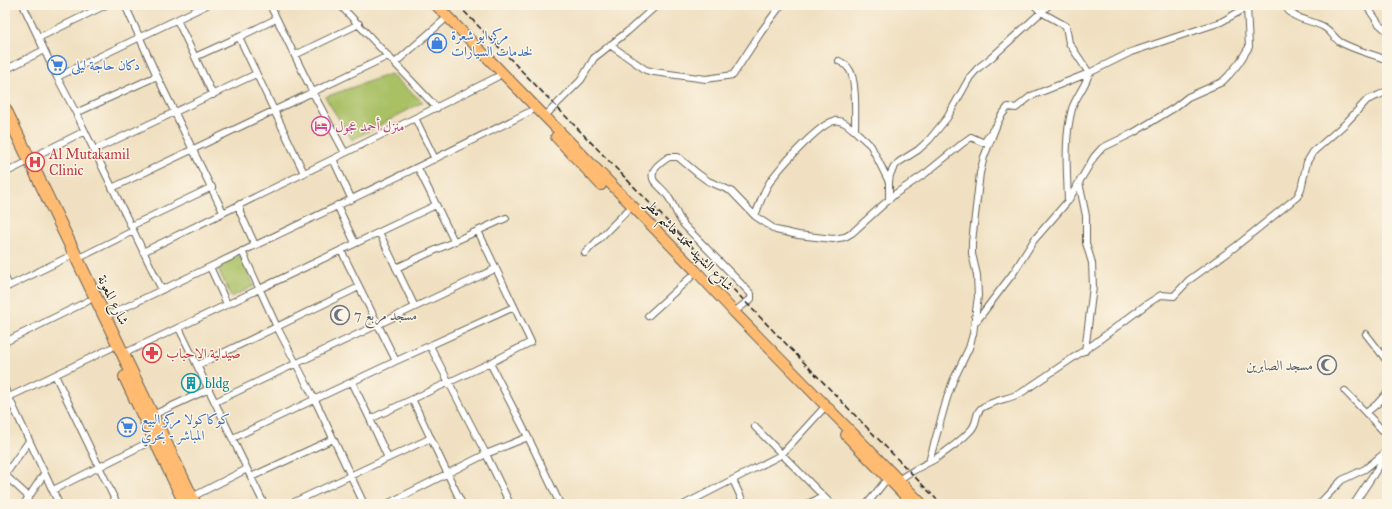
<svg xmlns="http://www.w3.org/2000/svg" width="1392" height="509" viewBox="0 0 1392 509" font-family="'IM FELL Great Primer',Amiri,serif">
<rect width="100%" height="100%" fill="#fcf5e5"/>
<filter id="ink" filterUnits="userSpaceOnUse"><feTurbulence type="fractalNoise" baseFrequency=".025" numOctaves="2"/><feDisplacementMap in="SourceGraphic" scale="8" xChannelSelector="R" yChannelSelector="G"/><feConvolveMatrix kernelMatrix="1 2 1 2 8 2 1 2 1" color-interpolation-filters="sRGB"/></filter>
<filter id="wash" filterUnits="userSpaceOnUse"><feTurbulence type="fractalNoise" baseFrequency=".012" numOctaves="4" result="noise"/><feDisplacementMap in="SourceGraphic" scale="16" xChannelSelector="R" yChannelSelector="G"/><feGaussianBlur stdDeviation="0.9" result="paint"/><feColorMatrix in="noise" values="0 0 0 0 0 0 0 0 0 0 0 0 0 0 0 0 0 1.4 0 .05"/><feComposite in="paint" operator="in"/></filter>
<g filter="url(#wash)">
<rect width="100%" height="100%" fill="#f0e0c1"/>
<path fill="#a9c065" stroke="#626e40" d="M 390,74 L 423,102 L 352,140 L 325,97 Z
M 240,255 L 254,286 L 231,297 L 217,266 Z"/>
</g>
<g filter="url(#ink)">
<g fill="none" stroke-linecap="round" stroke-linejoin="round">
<g stroke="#666156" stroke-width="8">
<path id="street" d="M 23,5 L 57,77 L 76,113 L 162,290
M 125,5 L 157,76 L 223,212
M 270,5 L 313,93 L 345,153
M 340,5 L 437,108
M 1034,5 L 1041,12 L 1066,26 L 1069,43 L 1089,73 C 1086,86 1076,96 1072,109 C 1064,139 1067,170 1068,201
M 1285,5 C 1292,21 1311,19 1324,27 C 1331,31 1334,38 1340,42 C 1354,50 1372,54 1387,60
M 1366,5 L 1379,24 L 1387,31
M 276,19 L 239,37 L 304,173
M 177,20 L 195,57
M 38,38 L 106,5
M 610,45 L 646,70 L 654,72 L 706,79 L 733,75 L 761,32 L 781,5
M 295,55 L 359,24
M 839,61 C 843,63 847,66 849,69 C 857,79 855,117 855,131 L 867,142 L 871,146 L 889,182
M 395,63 L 443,21
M 5,70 L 44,50
M 57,77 L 207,5
M 213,95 L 195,57 L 239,37
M 76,113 L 157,76
M 545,116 L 581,80 L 594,58 L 627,32 L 657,5
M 415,118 L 435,159
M 94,150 L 256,74
M 29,159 L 85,131
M 333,159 L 351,198
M 418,168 L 454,241
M 5,173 L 23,164
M 1079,182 L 1086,216 L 1086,243 L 1092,263 L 1093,287 L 1085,351
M 112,188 L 388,56
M 889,199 L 889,182 L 890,175 L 894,167 L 899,162 L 918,150 L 929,140 L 947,118 L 970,77 L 978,68 L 991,58 L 1049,5
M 240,204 L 240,212 L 255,245
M 337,205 L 355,243
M 755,216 C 759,206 762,195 768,185 C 776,171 819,124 834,121 C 842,119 849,126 855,131
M 131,226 L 212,187
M 379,232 L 415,307
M 341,250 L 396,361
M 242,251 L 277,327 L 315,400 L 364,504
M 143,252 L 333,159 L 497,77
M 585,253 L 627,211
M 77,259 L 133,231
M 210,267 L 227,304
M 396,268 L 506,218
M 5,277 L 9,286
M 5,288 L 68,257
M 734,312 L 751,299 L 751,294 L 684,225 C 676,215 674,204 667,195 C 664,190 658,186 654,181 C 648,170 662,162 669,157 L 678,157 L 697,173 L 708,181 L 731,191 L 755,216 L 776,230 L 798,235 L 833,239 L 845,237 L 852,233 L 895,194 L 926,173 L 963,143 L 971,137 L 984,143 L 994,128
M 648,316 L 691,277
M 105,317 C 247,249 390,182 531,111
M 976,322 L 1014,272 L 1034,240 L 1068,201 L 1094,157 L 1102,148 L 1133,133 L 1174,108 L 1188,97 L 1222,82 L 1229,75 L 1239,63 L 1249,47 L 1247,6
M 179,328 L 264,504
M 1366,334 L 1387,361
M 5,342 L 88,301
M 430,346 L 486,454 L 510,504
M 123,354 L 436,205
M 490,363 L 528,437 L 560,504
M 198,365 L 359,287
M 55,375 L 117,504
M 352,382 L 370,419 L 490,363 L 531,342 L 478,231
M 5,389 L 59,504
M 1345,391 L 1387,435
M 412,399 L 462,504
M 5,401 L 9,397 L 111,348
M 215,402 L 495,269
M 1366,413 L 1377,404 L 1387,393
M 153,415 L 209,389
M 370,419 L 388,458
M 755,427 L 831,504
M 233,438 L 396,361 L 514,307
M 929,462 L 947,398 L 953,381 L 969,348 L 973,334 L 978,296 L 977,275 L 972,254 L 972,242 L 980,173 L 984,157 L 997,124 L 1001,116 L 1008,107 L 1016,108 L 1031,96 L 1089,73 L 1131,52 L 1221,22 L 1251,5
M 5,475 L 29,441
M 5,475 L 29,497
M 251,477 L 333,439
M 733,480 L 744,504
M 897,481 C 909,472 922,466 935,459 C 947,451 961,441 971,430 C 979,421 974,412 983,407 C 995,400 1009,399 1021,393 L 1095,343 L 1147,304 L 1161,295 L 1174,296 L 1189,280 L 1235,247 L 1297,197 L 1301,189 L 1307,162 L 1313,152 L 1345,124 L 1367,100 L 1379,95 L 1387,91
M 53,490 L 155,439
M 192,497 L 247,469
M 24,504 L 44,474
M 290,504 L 431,438
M 387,504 L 486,454 L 528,437
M 685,504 L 781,455 L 822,410
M 807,504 L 823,497
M 867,504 L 887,479
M 1319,504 L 1342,480 L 1365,469 L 1387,451
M 1354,504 L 1387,454"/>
</g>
<g stroke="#666156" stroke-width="12">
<path id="primary" d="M 436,5 L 696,271 L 734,312 L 922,504
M 556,137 L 601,185
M 846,435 L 913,504"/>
</g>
<g stroke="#666156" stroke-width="14">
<path id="highway" d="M 5,109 L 195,504
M 125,377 L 183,499"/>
</g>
<use href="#street" stroke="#fff" stroke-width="6"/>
<use href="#primary" stroke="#ffbb71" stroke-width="10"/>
<use href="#highway" stroke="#ffbb71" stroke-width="12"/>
<path stroke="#1c1c1c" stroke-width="1.5" stroke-dasharray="6 3" stroke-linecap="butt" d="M 458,5 L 941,504"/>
</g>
</g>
<defs>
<g id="shop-ring" transform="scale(1)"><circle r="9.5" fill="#fcf5e5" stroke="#3f7fe0" stroke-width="1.5"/><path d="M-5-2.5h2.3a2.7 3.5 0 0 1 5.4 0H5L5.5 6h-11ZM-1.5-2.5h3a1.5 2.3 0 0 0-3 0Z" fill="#3f7fe0"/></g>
<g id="supermarket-ring" transform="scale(1)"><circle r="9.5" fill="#fcf5e5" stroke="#3f7fe0" stroke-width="1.5"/><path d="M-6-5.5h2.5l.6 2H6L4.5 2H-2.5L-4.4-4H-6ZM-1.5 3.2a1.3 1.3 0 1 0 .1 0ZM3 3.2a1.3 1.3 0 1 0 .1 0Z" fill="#3f7fe0"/></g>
<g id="hotel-ring" transform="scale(1)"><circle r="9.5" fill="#fcf5e5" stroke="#d1479c" stroke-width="1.5"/><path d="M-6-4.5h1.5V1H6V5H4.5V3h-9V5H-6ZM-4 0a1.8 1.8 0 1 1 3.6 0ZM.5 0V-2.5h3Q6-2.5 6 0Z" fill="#d1479c"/></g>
<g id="hospital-ring" transform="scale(1)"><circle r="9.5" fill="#fcf5e5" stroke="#e0444e" stroke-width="1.5"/><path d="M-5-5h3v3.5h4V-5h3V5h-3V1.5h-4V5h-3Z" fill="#e0444e"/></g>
<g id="mosque-ring" transform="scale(1)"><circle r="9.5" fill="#fcf5e5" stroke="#6b7280" stroke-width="1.5"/><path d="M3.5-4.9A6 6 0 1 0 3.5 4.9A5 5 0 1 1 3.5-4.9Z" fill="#6b7280"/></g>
<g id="pharmacy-ring" transform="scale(1)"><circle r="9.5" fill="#fcf5e5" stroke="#e0444e" stroke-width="1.5"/><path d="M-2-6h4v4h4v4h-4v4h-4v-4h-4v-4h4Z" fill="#e0444e"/></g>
<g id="building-ring" transform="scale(1)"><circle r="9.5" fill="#fcf5e5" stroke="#0f9aa8" stroke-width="1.5"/><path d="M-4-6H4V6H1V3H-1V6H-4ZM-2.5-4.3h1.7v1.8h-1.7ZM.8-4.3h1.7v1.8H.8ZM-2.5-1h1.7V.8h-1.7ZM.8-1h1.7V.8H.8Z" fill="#0f9aa8"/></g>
</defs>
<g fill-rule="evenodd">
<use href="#shop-ring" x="437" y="43"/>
<use href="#supermarket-ring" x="57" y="65"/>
<use href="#hotel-ring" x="321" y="126"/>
<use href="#hospital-ring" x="35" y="162"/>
<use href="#mosque-ring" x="340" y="315"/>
<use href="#pharmacy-ring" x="152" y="353"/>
<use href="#mosque-ring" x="1327" y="365"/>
<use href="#building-ring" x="191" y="383"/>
<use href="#supermarket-ring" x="127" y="427"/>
</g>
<g text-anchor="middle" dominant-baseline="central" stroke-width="3" stroke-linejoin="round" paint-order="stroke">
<g font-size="14" fill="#366cbe" stroke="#fcf5e5" text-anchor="start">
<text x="451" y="35">مركز ابو شعرة<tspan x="451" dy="16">لخدمات السيارات</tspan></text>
<text x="71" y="65">دكان حاجة ليلى</text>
<text x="141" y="419">كوكاكولا مركز البيع<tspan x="141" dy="16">المباشر - بحري</tspan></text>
</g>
<g font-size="14" fill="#b23c85" stroke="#fcf5e5" text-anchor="start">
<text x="335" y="126">منزل أحمد عجول</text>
</g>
<g font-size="14" fill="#be3a42" stroke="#fcf5e5" text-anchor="start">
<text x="49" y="154">Al Mutakamil<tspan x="49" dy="16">Clinic</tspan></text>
<text x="166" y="353">صيدلية الاحباب</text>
</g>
<g font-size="14" fill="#1c1c1c" stroke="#fcf5e5">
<text transform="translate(689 245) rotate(46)">شارع الشهيد محمد هاشم مطر</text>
<text transform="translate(113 300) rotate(64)">شارع المعونة</text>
</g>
<g font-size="14" fill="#5b616d" stroke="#fcf5e5" text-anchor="start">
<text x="354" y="315">مسجد مربع 7</text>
<text x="1313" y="365" text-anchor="end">مسجد الصابرين</text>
</g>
<g font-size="14" fill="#0d838f" stroke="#fcf5e5" text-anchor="start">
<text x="205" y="383">bldg</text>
</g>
</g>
<rect width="1392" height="509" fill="none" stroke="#fcf5e5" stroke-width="20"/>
</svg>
